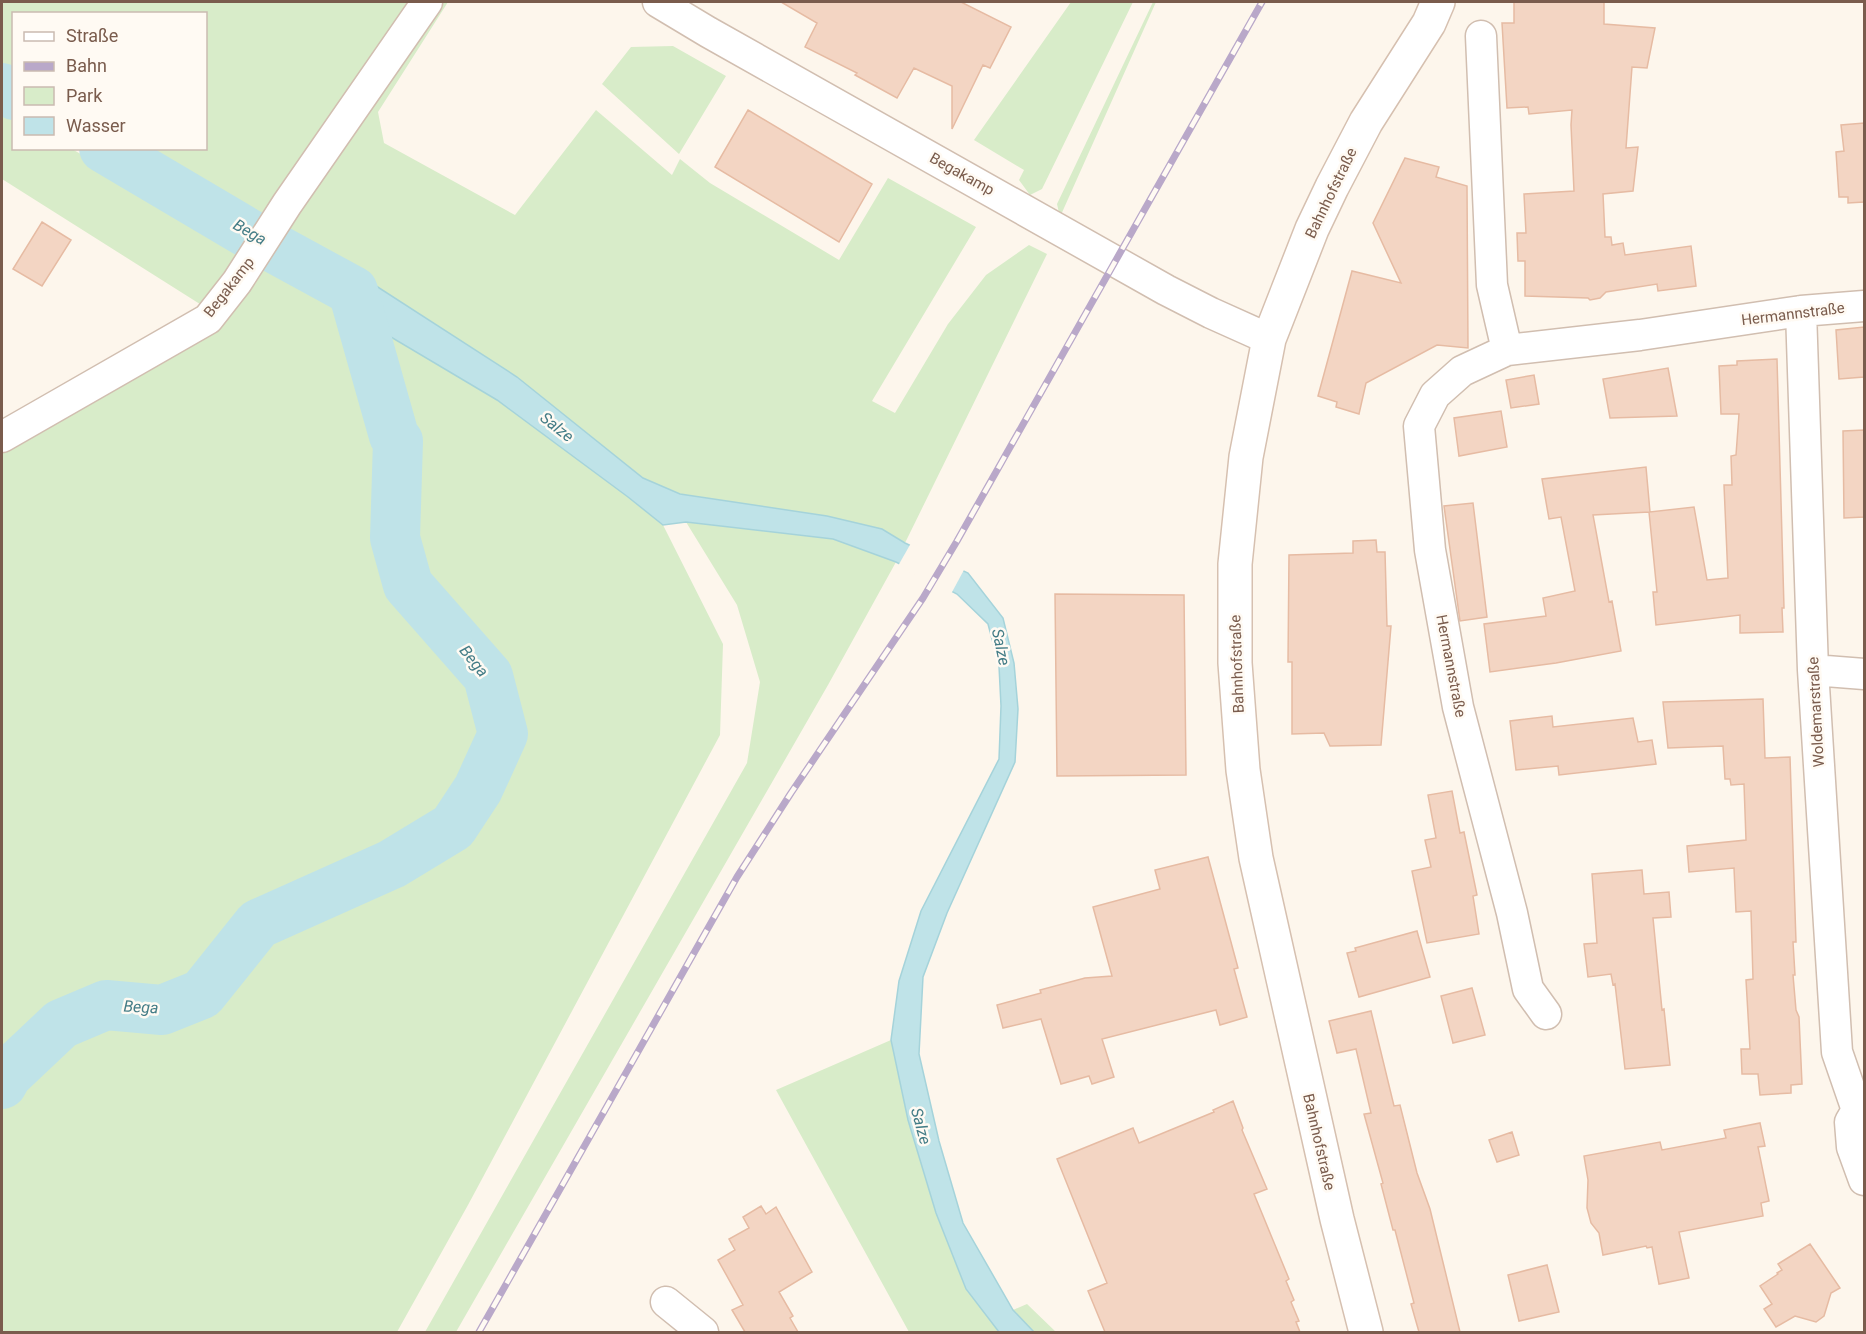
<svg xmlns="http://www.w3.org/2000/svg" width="1866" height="1334" viewBox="0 0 1866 1334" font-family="Roboto,sans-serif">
<rect width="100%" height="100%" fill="#fdf6ec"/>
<path fill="#d8ecc9" d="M 2,2 L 448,2 L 378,112 L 384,143 L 515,215 L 596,110 L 672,175 L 680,159 L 710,183 L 839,260 L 888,178 L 976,227 L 872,401 L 895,413 L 948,324 L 986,275 L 1029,245 L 1047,254 L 905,543 L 882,529 L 827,516 L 680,494 L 643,478 L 517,377 L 356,273 L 140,149 L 206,148 L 206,14 L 14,14 L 13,74 L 2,67 Z
M 1071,2 L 1133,2 L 1042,189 L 1030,195 L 1019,180 L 1024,170 L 974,140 Z
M 1153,2 L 1156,2 L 1060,217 L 1057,204 Z
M 673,46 L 726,76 L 679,154 L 602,84 L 631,47 Z
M 2,108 L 13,115 L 14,148 L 72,149 L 274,266 L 497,400 L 628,497 L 663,525 L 723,644 L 720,735 L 468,1205 L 397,1332 L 2,1332 L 2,449 L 222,318 L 2,179 Z
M 686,522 L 833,539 L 896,562 L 828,685 L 456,1332 L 425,1332 L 747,763 L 760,682 L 737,605 Z
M 891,1040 L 908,1120 L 936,1213 L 966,1289 L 999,1332 L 909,1332 L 776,1090 Z
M 1027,1304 L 1056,1332 L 1034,1332 L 1013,1310 Z"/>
<path fill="#bfe3e8" stroke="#a5d3da" stroke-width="1.5" d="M 356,273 L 517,377 L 643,478 L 680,494 L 827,516 L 882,529 L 905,543 L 968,573 L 1003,618 L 1014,663 L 1018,709 L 1015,762 L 947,913 L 923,977 L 919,1054 L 939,1141 L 963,1223 L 1013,1310 L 1034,1332 L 999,1332 L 966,1289 L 936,1213 L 908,1120 L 891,1040 L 899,981 L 921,911 L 999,759 L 1001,706 L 999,666 L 988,624 L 957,594 L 896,562 L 833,539 L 686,522 L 663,525 L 628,497 L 497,400 L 374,327 Z"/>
<path fill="#fdf6ec" d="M 911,543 L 965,568 L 951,594 L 898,566 Z"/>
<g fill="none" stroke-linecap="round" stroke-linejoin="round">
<path stroke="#a5d3da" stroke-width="8" d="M 353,291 L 372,303"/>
<path stroke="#bfe3e8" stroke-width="50" d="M 2,88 L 14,95
M 2,1084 L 7,1075 L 61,1024 L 106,1005 L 162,1010 L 202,994 L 258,924 L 392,864 L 453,827 L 478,789 L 503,734 L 488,676 L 408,585 L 395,538 L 398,441 L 394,436 L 353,291 L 263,242 L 104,148"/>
</g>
<path fill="#f3d5c3" stroke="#e6bba3" stroke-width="1.5" d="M 781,2 L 961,2 L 1011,27 L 990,68 L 983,65 L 952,129 L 952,86 L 914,68 L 897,98 L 855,75 L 857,73 L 805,47 L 817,23 Z
M 1514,2 L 1604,2 L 1604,24 L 1655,28 L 1647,68 L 1632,67 L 1626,148 L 1638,147 L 1633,191 L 1603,194 L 1605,237 L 1611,237 L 1612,245 L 1623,243 L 1625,255 L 1691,246 L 1696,286 L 1658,291 L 1657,284 L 1606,292 L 1600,298 L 1590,300 L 1588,298 L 1525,296 L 1525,261 L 1518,261 L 1517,233 L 1526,233 L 1524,194 L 1574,191 L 1571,125 L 1572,110 L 1529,114 L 1528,107 L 1507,108 L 1502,23 L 1514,23 Z
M 748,110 L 872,184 L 839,242 L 715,167 Z
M 1864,123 L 1864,202 L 1848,203 L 1848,197 L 1839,197 L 1836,152 L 1844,151 L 1841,125 Z
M 1405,158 L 1439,167 L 1436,177 L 1467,186 L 1468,348 L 1437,345 L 1366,383 L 1359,414 L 1336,407 L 1337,402 L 1318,396 L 1352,271 L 1401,283 L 1373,223 Z
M 42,222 L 71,240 L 42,286 L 13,269 Z
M 1864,327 L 1864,377 L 1839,379 L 1836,330 Z
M 1777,359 L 1784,608 L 1782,608 L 1783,632 L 1740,633 L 1740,615 L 1656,625 L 1653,592 L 1657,592 L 1649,512 L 1593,515 L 1609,602 L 1612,601 L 1621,651 L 1556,663 L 1490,672 L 1484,624 L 1546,616 L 1543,598 L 1575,591 L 1561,517 L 1549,519 L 1542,479 L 1646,467 L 1650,512 L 1694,507 L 1707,580 L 1728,578 L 1724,485 L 1732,485 L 1731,456 L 1736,455 L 1739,414 L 1721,414 L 1719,366 L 1737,365 L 1737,361 Z
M 1668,368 L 1677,416 L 1610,418 L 1603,379 Z
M 1534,375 L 1539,404 L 1511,408 L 1506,380 Z
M 1501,411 L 1507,447 L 1459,456 L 1454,418 Z
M 1864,430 L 1864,517 L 1844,518 L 1843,431 Z
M 1473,503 L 1487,617 L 1460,621 L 1444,506 Z
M 1376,540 L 1377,552 L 1385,552 L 1387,626 L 1391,626 L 1381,745 L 1330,746 L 1324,733 L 1292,734 L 1292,662 L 1288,662 L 1289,555 L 1353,553 L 1353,541 Z
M 1055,594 L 1184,595 L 1186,775 L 1057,776 Z
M 1763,699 L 1765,758 L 1790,757 L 1796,942 L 1793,942 L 1795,975 L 1793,975 L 1796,1010 L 1799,1017 L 1802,1084 L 1791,1085 L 1791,1093 L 1760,1095 L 1758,1074 L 1742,1074 L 1741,1049 L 1750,1049 L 1746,980 L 1753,979 L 1751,911 L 1736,912 L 1734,868 L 1689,872 L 1687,846 L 1746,840 L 1744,784 L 1731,785 L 1730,779 L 1725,779 L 1723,746 L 1668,748 L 1663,702 Z
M 1552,716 L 1553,727 L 1633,718 L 1638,742 L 1652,740 L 1656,764 L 1559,775 L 1558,766 L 1516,770 L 1510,721 Z
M 1452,791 L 1460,833 L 1464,832 L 1477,895 L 1473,896 L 1479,934 L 1427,943 L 1412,871 L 1431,867 L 1425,840 L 1436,838 L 1428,795 Z
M 1208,857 L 1238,968 L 1234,969 L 1247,1017 L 1220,1025 L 1216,1010 L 1102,1039 L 1114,1077 L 1092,1084 L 1089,1076 L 1061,1084 L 1041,1019 L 1003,1028 L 997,1005 L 1041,993 L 1040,990 L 1085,978 L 1112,976 L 1093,907 L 1160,889 L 1155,870 Z
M 1642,870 L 1644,894 L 1669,892 L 1671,917 L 1653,918 L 1662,1010 L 1664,1009 L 1670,1065 L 1625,1069 L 1615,984 L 1613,985 L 1611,974 L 1588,977 L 1584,944 L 1597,943 L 1592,874 Z
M 1417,931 L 1430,977 L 1359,997 L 1347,953 L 1356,951 L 1355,948 Z
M 1472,988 L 1485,1035 L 1453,1043 L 1441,996 Z
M 1371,1011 L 1394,1106 L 1400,1105 L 1417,1173 L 1430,1209 L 1460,1332 L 1419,1332 L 1411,1304 L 1414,1303 L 1395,1230 L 1393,1230 L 1381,1184 L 1383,1183 L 1364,1114 L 1371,1113 L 1356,1049 L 1337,1053 L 1329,1021 Z
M 1233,1101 L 1243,1128 L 1242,1130 L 1267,1189 L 1254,1194 L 1289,1279 L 1286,1281 L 1294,1300 L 1291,1302 L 1299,1321 L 1296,1322 L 1300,1332 L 1105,1332 L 1088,1291 L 1107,1283 L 1057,1159 L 1133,1128 L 1139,1143 L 1214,1112 L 1213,1110 Z
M 1760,1123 L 1765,1146 L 1758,1147 L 1769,1201 L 1761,1203 L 1763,1216 L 1679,1232 L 1689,1278 L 1659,1284 L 1652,1247 L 1647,1248 L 1646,1246 L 1603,1255 L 1599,1233 L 1591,1223 L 1587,1208 L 1588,1180 L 1584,1156 L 1660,1142 L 1662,1150 L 1726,1138 L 1724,1130 Z
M 1512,1132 L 1519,1155 L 1497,1162 L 1489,1140 Z
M 761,1206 L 766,1214 L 776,1207 L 812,1272 L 779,1292 L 793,1316 L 790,1318 L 798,1332 L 745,1332 L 732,1310 L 743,1305 L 718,1260 L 735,1250 L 729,1239 L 749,1228 L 743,1217 Z
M 1810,1244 L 1840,1288 L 1831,1293 L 1824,1316 L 1816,1322 L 1795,1316 L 1776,1327 L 1764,1309 L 1772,1304 L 1760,1286 L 1778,1274 L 1777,1273 L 1782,1270 L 1778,1264 Z
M 1547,1265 L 1559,1312 L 1519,1321 L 1508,1275 Z"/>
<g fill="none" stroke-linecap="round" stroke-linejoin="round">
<g stroke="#d1beb0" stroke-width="33">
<path id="minor" d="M 658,2 L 708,32 L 1166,290 L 1211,313 L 1269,339
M 1481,36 L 1492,285 L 1507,350
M 1801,311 L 1813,670 L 1837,1052 L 1857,1110
M 2,437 L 208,319 L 237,282 L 287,204 L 427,2
M 1813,670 L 1864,674
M 1546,1014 L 1528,989 L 1512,913 L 1458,707 L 1430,550 L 1419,426 L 1435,395 L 1462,371 L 1507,350 L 1640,335 L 1801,311 L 1864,306
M 1857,1110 L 1850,1122 L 1852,1147 L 1864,1180
M 666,1302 L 703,1332"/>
</g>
<g stroke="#d6c0b0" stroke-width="36">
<path id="secondary" d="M 1366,1332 L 1337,1219 L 1256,858 L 1243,770 L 1235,663 L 1235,564 L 1246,457 L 1269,339 L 1312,229 L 1332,187 L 1366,122 L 1429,23 L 1438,2"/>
</g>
<use href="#minor" stroke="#fff" stroke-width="30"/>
<use href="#secondary" stroke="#fff" stroke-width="33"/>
<g stroke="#b9a8c9" stroke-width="7">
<path id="rail" d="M 479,1332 L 737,877 L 791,793 L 923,598 L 957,541 L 1262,2"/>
</g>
<use href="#rail" stroke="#fffaf3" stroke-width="4.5" stroke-dasharray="14" stroke-linecap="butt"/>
</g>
<g text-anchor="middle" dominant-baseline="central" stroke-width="5" stroke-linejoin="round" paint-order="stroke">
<g font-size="15" fill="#7a5c4d" stroke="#fffaf3">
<text transform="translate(962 174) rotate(29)">Begakamp</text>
<text transform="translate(1331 193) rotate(-64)">Bahnhofstraße</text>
<text transform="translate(229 287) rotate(-52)">Begakamp</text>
<text transform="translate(1793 314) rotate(-7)">Hermannstraße</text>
<text transform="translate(1237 664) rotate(-92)">Bahnhofstraße</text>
<text transform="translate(1451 666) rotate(79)">Hermannstraße</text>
<text transform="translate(1816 712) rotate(-93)">Woldemarstraße</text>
<text transform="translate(1319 1142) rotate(77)">Bahnhofstraße</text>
</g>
<g font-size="16" font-style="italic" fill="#437c86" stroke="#fffaf3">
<text transform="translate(250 232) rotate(30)">Bega</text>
<text transform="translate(557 427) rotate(38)">Salze</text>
<text transform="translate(1001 647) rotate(78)">Salze</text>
<text transform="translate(474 661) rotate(51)">Bega</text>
<text transform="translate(141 1007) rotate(3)">Bega</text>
<text transform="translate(921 1126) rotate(75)">Salze</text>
</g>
</g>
<rect width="1866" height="1334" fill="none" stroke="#7a5c4d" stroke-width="6"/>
<rect x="12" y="12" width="195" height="138" fill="#fffaf3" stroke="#cabbb1" stroke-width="1.5"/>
<rect x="24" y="32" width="30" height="9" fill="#ffffff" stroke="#cabbb1" stroke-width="1.5"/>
<text x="66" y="42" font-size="18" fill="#7a5c4d">Straße</text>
<rect x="24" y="62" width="30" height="9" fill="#b9a8c9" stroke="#cabbb1" stroke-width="1.5"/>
<text x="66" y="72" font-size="18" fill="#7a5c4d">Bahn</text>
<rect x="24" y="87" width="30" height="18" fill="#d8ecc9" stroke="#cabbb1" stroke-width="1.5"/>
<text x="66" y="102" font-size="18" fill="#7a5c4d">Park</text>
<rect x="24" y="117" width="30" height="18" fill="#bfe3e8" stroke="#cabbb1" stroke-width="1.5"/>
<text x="66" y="132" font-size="18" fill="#7a5c4d">Wasser</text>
</svg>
